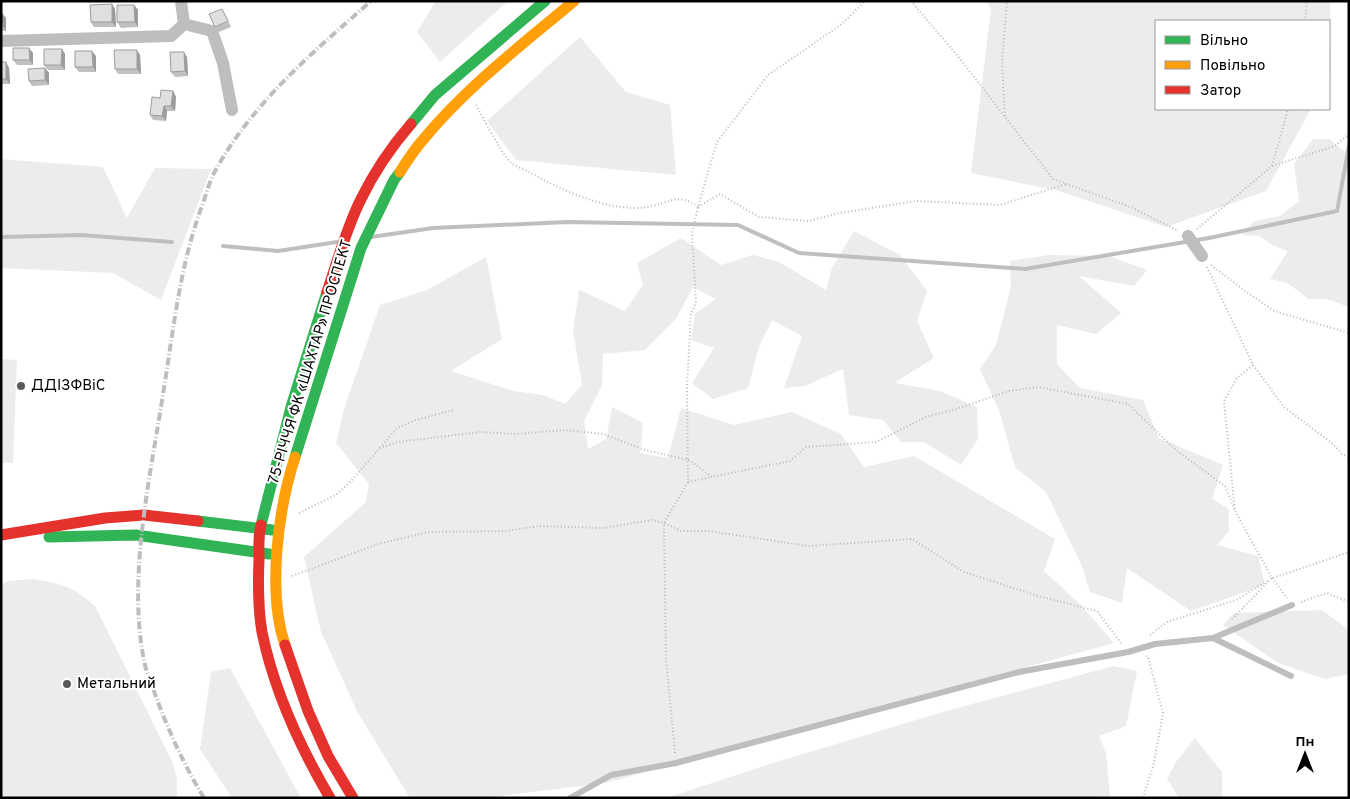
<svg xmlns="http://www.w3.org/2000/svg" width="1350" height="799" viewBox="0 0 1350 799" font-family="Overpass,sans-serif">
<rect width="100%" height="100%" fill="#fff"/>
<path fill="#ececec" d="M 436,1 L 508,1 L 440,62 L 417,32 Z
M 987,1 L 1330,1 L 1331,74 L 1329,78 L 1329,21 L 1156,21 L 1156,109 L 1311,109 L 1266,191 L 1166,227 L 1059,191 L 971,173 L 991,9 Z
M 580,37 L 626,92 L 670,105 L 676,175 L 516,160 L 487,121 Z
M 1313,139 L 1330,139 L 1342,150 L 1349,153 L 1349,307 L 1327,299 L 1309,299 L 1287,283 L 1270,279 L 1288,251 L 1274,246 L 1259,236 L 1242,235 L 1254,221 L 1280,216 L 1299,201 L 1294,164 Z
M 1,159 L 103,167 L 127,218 L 155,168 L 211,169 L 161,300 L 113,273 L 1,268 Z
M 854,231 L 900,255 L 927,291 L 917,321 L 934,358 L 894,383 L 940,391 L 977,407 L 978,439 L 961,465 L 924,442 L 901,442 L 883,420 L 849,415 L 843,369 L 805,386 L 784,388 L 802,336 L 772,320 L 759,347 L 748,388 L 713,399 L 692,383 L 714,348 L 691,340 L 695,314 L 716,299 L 693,287 L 676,319 L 645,350 L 603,354 L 602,385 L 584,421 L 588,449 L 606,439 L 612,407 L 643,423 L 640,453 L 668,458 L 681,408 L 734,425 L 792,412 L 841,434 L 864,467 L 914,456 L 1055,539 L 1044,571 L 1081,605 L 1114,643 L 606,783 L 483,798 L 410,798 L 358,713 L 321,632 L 304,557 L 366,502 L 369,484 L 336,443 L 344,409 L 380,305 L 427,290 L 486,257 L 502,339 L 451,371 L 513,391 L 543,395 L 565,404 L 582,385 L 573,331 L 579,290 L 625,311 L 643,285 L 637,263 L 681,238 L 721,265 L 753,255 L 779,262 L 826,290 L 832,268 Z
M 1049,255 L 1109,256 L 1147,270 L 1134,286 L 1079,276 L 1121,313 L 1096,334 L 1057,325 L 1057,364 L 1080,388 L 1143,400 L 1159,438 L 1223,465 L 1212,499 L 1229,509 L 1229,531 L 1217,545 L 1258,556 L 1265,585 L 1191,611 L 1127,568 L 1122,603 L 1090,592 L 1082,566 L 1046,492 L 1015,467 L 1000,413 L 980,369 L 996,345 L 1011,286 L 1010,261 Z
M 1,359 L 17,360 L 13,463 L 1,463 Z
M 31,579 C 60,583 73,586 95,606 L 172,761 L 177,778 L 177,798 L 1,798 L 1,585 L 8,581 Z
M 1322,610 L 1349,630 L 1349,674 L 1325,679 L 1278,663 L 1223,625 L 1234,613 Z
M 1114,666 L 1137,671 L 1126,726 L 1099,736 L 1106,753 L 1110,796 L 1084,798 L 666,798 L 773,763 L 946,711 Z
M 230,668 L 301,798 L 232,798 L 200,749 L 211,672 Z
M 1195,738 L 1222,772 L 1222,798 L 1179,798 L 1167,779 L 1176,762 Z"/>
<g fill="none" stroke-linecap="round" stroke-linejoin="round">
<path stroke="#bfbfbf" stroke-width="4" d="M 1,237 L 81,235 L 172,242
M 371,237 L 433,228 L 567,222 L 738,225 L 799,253 L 1025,269 L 1209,238 L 1337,211 L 1349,146
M 223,246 L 278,251 L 337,242"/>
<path stroke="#b9b9b9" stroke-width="2" stroke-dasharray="1 2.5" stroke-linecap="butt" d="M 911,1 L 961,60 L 1053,179 L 1133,208 L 1178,231
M 1305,21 L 1307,1
M 476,105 C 484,120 499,148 509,161 C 514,166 523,169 529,172 C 561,190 610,213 648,207 C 668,203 680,192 698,207
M 1005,116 L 1002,62 L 1007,1
M 1272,166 L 1335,146 L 1349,134
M 698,207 L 720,194 L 759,217 L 809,221 L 839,213 L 917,201 L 1000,205 L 1066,184
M 1197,229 L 1272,166 L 1288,109
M 1211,265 L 1241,288 L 1274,311 L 1349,333
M 1207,267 L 1253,365 L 1237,378 L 1224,401 L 1235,511 L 1272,578 L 1232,619
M 1253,365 L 1284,407 L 1333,444 L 1342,454 L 1349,457
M 380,448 L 397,428 L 416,420 L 454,410
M 688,482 L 712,477
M 299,513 L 336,495 L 351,481 L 380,448 L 398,442 L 480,432 L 515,434 L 565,430 L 603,434 L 645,450 L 689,460 L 712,477 L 790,461 L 806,447 L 876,442 L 926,417 L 956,409 L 1009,391 L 1038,387 L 1128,404 L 1177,451 L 1225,486 L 1235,511
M 292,576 L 378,544 L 428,532 L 506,531 L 539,526 L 603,528 L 652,520 L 664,523 L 688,482 L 687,388 L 691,313 L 696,303 L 692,234 L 698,207 L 717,142 L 768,75 L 843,23 L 865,1
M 1272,578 L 1287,598
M 1273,578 L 1349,552
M 1301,602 L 1327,593 L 1349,602
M 1150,635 L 1167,622 L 1236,600 L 1269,580
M 675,753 L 666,658 L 664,523 L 681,531 L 709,531 L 808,546 L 912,539 L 964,572 L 1038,596 L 1097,611 L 1121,643
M 1143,798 L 1154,763 L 1163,713 L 1148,657 L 1146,656"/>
<path stroke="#bebebe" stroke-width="6" d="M 1213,638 L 1292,605
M 570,798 L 611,775 L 676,763 L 1019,672 L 1128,652 L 1155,644 L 1213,638 L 1291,676"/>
<path stroke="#bebebe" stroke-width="12" d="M 181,1 L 184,24
M 1,41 L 171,36 L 184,24 L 212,31 L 223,63 L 232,110
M 1188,236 L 1202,256"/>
<path stroke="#30b455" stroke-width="11" d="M 411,124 L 435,95 L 545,1
M 295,457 L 361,248 L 394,180 L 400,172
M 198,521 L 272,530
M 261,525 L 291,407 L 327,292
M 49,537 L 136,535 L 269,554"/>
<path stroke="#ff9f0a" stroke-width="11" d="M 400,172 C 407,161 414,150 422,141 C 466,87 522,45 574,1
M 285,645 C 267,592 278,510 295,457"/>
<path stroke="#e5322d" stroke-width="11" d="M 327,292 C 337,262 346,230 360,201 C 373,174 391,147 411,124
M 261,525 C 258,536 259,548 259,559 C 258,583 258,609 262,632 C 274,691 300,747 330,798
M 1,535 L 105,518 L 144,515 L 198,521
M 285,645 L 308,711 L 328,756 L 353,798"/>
<path stroke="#bebebe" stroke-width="4" stroke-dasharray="8 2.5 1 2.5" stroke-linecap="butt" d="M 204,798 C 184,765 168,730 155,694 C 152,684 147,674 145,665 C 126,579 151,474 164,388 C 174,326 180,265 202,206 C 206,195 209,183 214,173 C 252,103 312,53 371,1"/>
</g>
<path fill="#c0c0c0" d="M 112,4 L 115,9 L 116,27 L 94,27 L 91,22 Z
M 134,5 L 138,10 L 138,27 L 121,28 L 117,22 Z
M 222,9 L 225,14 L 231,27 L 219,32 L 215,27 Z
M 1,13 L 6,18 L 6,31 L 1,31 Z
M 62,49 L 65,54 L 65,70 L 48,70 L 44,65 Z
M 33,53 L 33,65 L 17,65 L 13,60 Z
M 140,55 L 141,74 L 118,74 L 115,69 Z
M 96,56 L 96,72 L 79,72 L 75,67 Z
M 187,57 L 188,76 L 175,77 L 171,72 Z
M 1,62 L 6,62 L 9,68 L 10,84 L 1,84 Z
M 45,68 L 49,73 L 49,85 L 32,86 L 29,81 Z
M 173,91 L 176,97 L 175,111 L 167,111 L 166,121 L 153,120 L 150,115 L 160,98 Z"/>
<path fill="#9c9c9c" d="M 112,4 L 115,9 L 116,27 L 112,22 Z
M 134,5 L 138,10 L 138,27 L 135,22 Z
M 2,13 L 6,18 L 6,31 L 3,26 Z
M 29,48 L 33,53 L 33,65 L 30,60 Z
M 62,49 L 65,54 L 65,70 L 61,65 Z
M 137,50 L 140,55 L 141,74 L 137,69 Z
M 92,51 L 96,56 L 96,72 L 93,67 Z
M 184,52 L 187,57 L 188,76 L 185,71 Z
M 6,62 L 9,68 L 10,84 L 6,79 Z
M 45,68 L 49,73 L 49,85 L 45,80 Z
M 173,91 L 176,97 L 175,111 L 171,106 Z
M 164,106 L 167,111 L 166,121 L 162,116 Z"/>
<path fill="#dfdfdf" stroke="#9c9c9c" d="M 112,4 L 112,22 L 91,22 L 90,5 Z
M 117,5 L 134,5 L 135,22 L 117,22 Z
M 222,9 L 228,21 L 215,27 L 209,14 Z
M 1,13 L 2,13 L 3,26 L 1,26 Z
M 13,48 L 29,48 L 30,60 L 13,60 Z
M 44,49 L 62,49 L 61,65 L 44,65 Z
M 114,50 L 137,50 L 137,69 L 115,69 Z
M 75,51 L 92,51 L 93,67 L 75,67 Z
M 170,52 L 184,52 L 185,71 L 171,72 Z
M 1,62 L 6,62 L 6,79 L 1,79 Z
M 45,68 L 45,80 L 29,81 L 28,69 Z
M 161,90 L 173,91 L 171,106 L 164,106 L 162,116 L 150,115 L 152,97 L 160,98 Z"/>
<g fill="#595959" stroke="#fff" stroke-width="2">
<circle cx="21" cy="386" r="5"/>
<circle cx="67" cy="684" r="5"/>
</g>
<g text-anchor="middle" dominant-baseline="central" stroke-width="4" stroke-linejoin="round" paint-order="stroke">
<g font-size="15" fill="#000" stroke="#fff">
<text transform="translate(311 362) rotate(-73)">75-РІЧЧЯ ФК «ШАХТАР» ПРОСПЕКТ</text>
</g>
<g font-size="15" fill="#000" stroke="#fff" text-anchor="start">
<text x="31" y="386">ДДІЗФВіС</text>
<text x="77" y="684">Метальний</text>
</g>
</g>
<rect width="1350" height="799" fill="none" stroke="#000000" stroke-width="5"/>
<rect x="1155" y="20" width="175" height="90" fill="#ffffff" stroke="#999999"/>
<rect x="1165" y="36" width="25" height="8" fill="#30b455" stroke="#999999"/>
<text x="1200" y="45" font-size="15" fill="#000000">Вільно</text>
<rect x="1165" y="61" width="25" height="8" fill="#ff9f0a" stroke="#999999"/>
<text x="1200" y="70" font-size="15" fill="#000000">Повільно</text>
<rect x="1165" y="86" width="25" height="8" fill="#e5322d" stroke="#999999"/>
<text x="1200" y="95" font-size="15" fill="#000000">Затор</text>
<g transform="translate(1305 754)" stroke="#ffffff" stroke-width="4" paint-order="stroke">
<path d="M0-4L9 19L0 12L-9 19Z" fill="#000000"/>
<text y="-8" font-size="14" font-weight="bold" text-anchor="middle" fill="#000000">Пн</text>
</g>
</svg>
